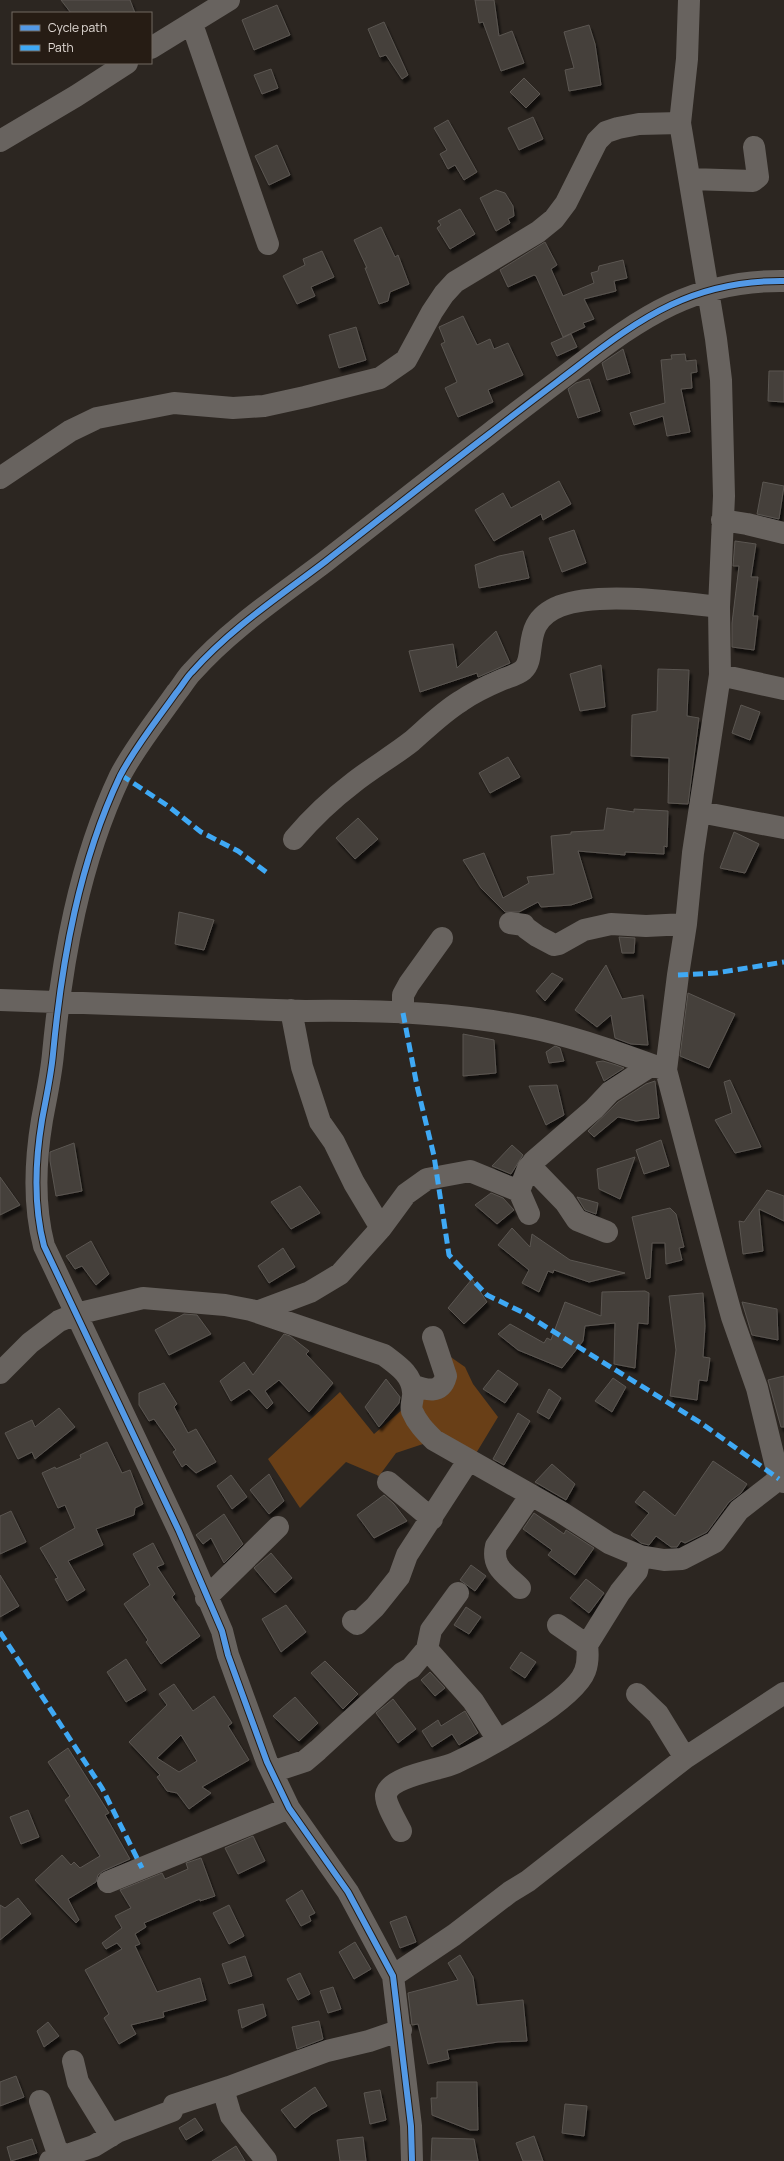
<svg xmlns="http://www.w3.org/2000/svg" width="784" height="2161" viewBox="0 0 784 2161" font-family="Manrope,sans-serif">
<defs>
<filter id="shadow"><feDropShadow dx="2.5" dy="4.5" stdDeviation="1" flood-color="#0009"/></filter>
</defs>
<rect width="100%" height="100%" fill="#2c2621"/>
<path fill="#693f17" d="M 442,1351 L 465,1367 L 473,1384 L 498,1417 L 475,1455 L 421,1419 L 418,1391 L 429,1397 Z
M 340,1392 L 374,1434 L 403,1409 L 426,1443 L 396,1453 L 379,1476 L 346,1462 L 300,1508 L 268,1459 Z"/>
<path fill="#443f3b" stroke="#5b5651" fill-rule="evenodd" filter="url(#shadow)" d="M 61,0 L 130,0 L 135,13 L 71,13 Z
M 475,0 L 494,0 L 499,36 L 512,31 L 524,63 L 501,71 L 483,22 L 479,23 Z
M 277,5 L 290,35 L 254,50 L 242,20 Z
M 384,22 L 408,75 L 402,79 L 386,55 L 380,57 L 368,29 Z
M 589,25 L 595,44 L 601,85 L 569,91 L 565,70 L 574,68 L 564,32 Z
M 271,69 L 278,88 L 262,94 L 254,75 Z
M 524,78 L 540,94 L 526,108 L 510,92 Z
M 533,117 L 543,139 L 519,150 L 508,128 Z
M 448,120 L 477,172 L 464,180 L 455,165 L 448,169 L 440,154 L 447,150 L 434,128 Z
M 277,145 L 290,175 L 269,185 L 255,156 Z
M 496,190 L 505,193 L 513,206 L 514,216 L 508,219 L 510,223 L 496,231 L 480,198 Z
M 460,209 L 475,234 L 450,249 L 437,228 L 441,225 L 438,221 Z
M 381,227 L 395,257 L 398,255 L 409,284 L 390,292 L 388,301 L 379,304 L 365,268 L 367,268 L 354,240 Z
M 545,242 L 557,265 L 551,269 L 563,296 L 594,283 L 591,273 L 598,271 L 599,266 L 623,260 L 627,278 L 614,281 L 616,291 L 584,299 L 594,319 L 583,323 L 585,327 L 563,337 L 536,276 L 534,275 L 508,287 L 500,270 Z
M 322,251 L 334,277 L 311,287 L 315,296 L 297,304 L 283,276 L 305,265 L 303,259 Z
M 463,316 L 477,345 L 490,339 L 494,349 L 508,343 L 523,375 L 488,390 L 493,402 L 458,417 L 445,388 L 457,382 L 441,344 L 445,342 L 439,327 Z
M 356,327 L 366,360 L 339,368 L 329,335 Z
M 571,334 L 577,347 L 557,356 L 551,343 Z
M 623,349 L 630,373 L 607,380 L 602,363 Z
M 685,354 L 686,361 L 696,360 L 697,372 L 691,373 L 692,388 L 681,389 L 690,432 L 667,436 L 663,416 L 634,425 L 630,413 L 665,403 L 661,360 L 672,359 L 671,355 Z
M 769,371 L 784,371 L 784,402 L 768,401 Z
M 589,379 L 600,411 L 578,418 L 568,389 L 576,383 Z
M 559,481 L 571,504 L 543,520 L 541,514 L 494,541 L 475,510 L 503,493 L 511,508 Z
M 763,482 L 784,486 L 779,519 L 757,514 Z
M 574,530 L 586,563 L 562,572 L 549,538 Z
M 735,541 L 756,544 L 751,577 L 758,577 L 753,616 L 758,616 L 754,650 L 732,647 L 732,623 L 739,566 L 733,566 Z
M 523,551 L 529,578 L 479,588 L 475,565 L 499,556 Z
M 496,631 L 510,663 L 478,677 L 477,673 L 420,692 L 409,651 L 453,644 L 457,668 Z
M 601,665 L 605,707 L 580,711 L 570,674 Z
M 658,669 L 689,670 L 687,716 L 699,718 L 688,804 L 668,803 L 669,758 L 631,756 L 632,715 L 657,711 Z
M 741,705 L 760,712 L 750,740 L 732,733 Z
M 508,757 L 520,777 L 490,793 L 479,773 Z
M 607,808 L 634,812 L 634,809 L 668,811 L 667,847 L 664,846 L 664,854 L 625,852 L 625,855 L 578,851 L 592,898 L 571,905 L 541,907 L 538,902 L 519,912 L 505,912 L 481,888 L 463,860 L 484,853 L 503,898 L 529,883 L 527,877 L 554,874 L 551,836 L 571,834 L 571,832 L 604,830 Z
M 358,818 L 378,839 L 355,859 L 336,838 Z
M 734,832 L 759,844 L 745,873 L 720,868 Z
M 179,912 L 214,920 L 204,950 L 175,944 Z
M 619,937 L 635,938 L 634,953 L 622,953 Z
M 606,965 L 622,999 L 643,995 L 648,1045 L 631,1044 L 615,1038 L 611,1015 L 597,1027 L 575,1010 Z
M 552,973 L 563,979 L 545,1001 L 536,991 Z
M 688,993 L 735,1014 L 709,1068 L 680,1056 Z
M 463,1034 L 494,1040 L 496,1073 L 463,1076 Z
M 555,1046 L 560,1048 L 564,1061 L 549,1063 L 546,1052 Z
M 603,1061 L 616,1065 L 624,1068 L 604,1081 L 596,1062 Z
M 730,1080 L 761,1147 L 735,1153 L 715,1120 L 732,1113 L 724,1082 Z
M 655,1081 L 659,1118 L 636,1121 L 618,1117 L 594,1137 L 588,1131 L 618,1102 L 646,1084 Z
M 557,1085 L 564,1115 L 546,1125 L 529,1086 Z
M 661,1140 L 669,1166 L 644,1174 L 636,1150 Z
M 74,1143 L 82,1191 L 56,1196 L 50,1161 L 50,1152 Z
M 512,1145 L 523,1155 L 511,1174 L 492,1166 Z
M 635,1157 L 620,1199 L 599,1189 L 597,1169 Z
M 0,1177 L 20,1205 L 0,1215 Z
M 300,1186 L 320,1213 L 291,1229 L 271,1202 Z
M 767,1190 L 784,1196 L 784,1221 L 759,1209 L 763,1251 L 743,1254 L 739,1221 L 744,1222 Z
M 491,1193 L 503,1198 L 514,1210 L 497,1224 L 475,1205 Z
M 577,1197 L 598,1203 L 596,1214 L 585,1210 Z
M 670,1208 L 676,1214 L 684,1247 L 679,1248 L 682,1260 L 666,1264 L 665,1243 L 652,1243 L 650,1278 L 646,1279 L 632,1217 Z
M 512,1228 L 530,1247 L 532,1234 L 570,1260 L 625,1273 L 589,1282 L 554,1270 L 553,1273 L 548,1271 L 539,1292 L 522,1283 L 529,1270 L 498,1245 Z
M 91,1241 L 109,1274 L 96,1285 L 82,1266 L 75,1269 L 66,1256 Z
M 283,1248 L 295,1267 L 269,1283 L 258,1266 Z
M 472,1279 L 487,1302 L 464,1324 L 448,1308 Z
M 645,1291 L 649,1293 L 648,1324 L 638,1323 L 635,1368 L 614,1364 L 615,1323 L 585,1326 L 583,1341 L 562,1368 L 518,1350 L 498,1334 L 510,1324 L 544,1343 L 547,1338 L 551,1340 L 565,1302 L 601,1316 L 602,1292 Z
M 703,1293 L 705,1326 L 703,1357 L 710,1358 L 707,1381 L 699,1380 L 697,1400 L 670,1396 L 676,1350 L 669,1296 Z
M 742,1302 L 777,1309 L 778,1340 L 752,1335 Z
M 184,1314 L 197,1315 L 211,1334 L 169,1355 L 155,1330 Z
M 284,1334 L 290,1336 L 309,1351 L 306,1354 L 333,1383 L 309,1412 L 279,1380 L 265,1391 L 273,1403 L 267,1409 L 249,1389 L 231,1401 L 220,1381 L 244,1362 L 253,1375 Z
M 498,1370 L 518,1384 L 505,1403 L 483,1389 Z
M 784,1376 L 784,1427 L 781,1427 L 768,1380 Z
M 613,1378 L 626,1387 L 612,1412 L 595,1401 Z
M 386,1379 L 400,1397 L 399,1403 L 379,1427 L 365,1407 Z
M 164,1383 L 177,1404 L 174,1407 L 188,1433 L 196,1429 L 216,1462 L 196,1473 L 186,1464 L 182,1467 L 173,1452 L 176,1450 L 154,1419 L 149,1421 L 139,1405 L 139,1393 Z
M 549,1389 L 561,1398 L 549,1419 L 537,1412 Z
M 59,1408 L 75,1427 L 35,1459 L 32,1452 L 18,1459 L 5,1433 L 32,1420 L 35,1427 Z
M 518,1413 L 530,1421 L 504,1465 L 493,1459 Z
M 107,1442 L 122,1473 L 130,1470 L 143,1504 L 135,1508 L 134,1515 L 96,1529 L 103,1545 L 68,1561 L 85,1590 L 67,1601 L 55,1579 L 58,1578 L 40,1548 L 75,1528 L 65,1505 L 58,1508 L 42,1473 L 55,1467 L 56,1469 L 81,1458 L 80,1455 Z
M 713,1461 L 747,1484 L 741,1493 L 729,1502 L 707,1532 L 685,1543 L 681,1541 L 677,1547 L 671,1547 L 656,1536 L 649,1545 L 641,1543 L 631,1535 L 649,1513 L 635,1502 L 644,1491 L 675,1516 Z
M 552,1464 L 575,1484 L 566,1500 L 535,1482 Z
M 269,1474 L 284,1501 L 269,1514 L 250,1490 Z
M 231,1475 L 247,1497 L 232,1509 L 217,1486 Z
M 384,1495 L 394,1504 L 407,1521 L 374,1538 L 357,1515 Z
M 11,1511 L 26,1542 L 0,1554 L 0,1516 Z
M 534,1513 L 564,1534 L 566,1530 L 594,1548 L 575,1575 L 548,1555 L 552,1550 L 523,1529 Z
M 224,1514 L 243,1544 L 224,1563 L 211,1538 L 203,1544 L 196,1535 Z
M 153,1543 L 164,1564 L 157,1567 L 175,1594 L 172,1597 L 200,1636 L 161,1664 L 146,1642 L 148,1640 L 124,1604 L 150,1585 L 133,1554 Z
M 271,1553 L 292,1578 L 275,1593 L 254,1568 Z
M 471,1565 L 486,1576 L 475,1591 L 460,1580 Z
M 0,1575 L 19,1606 L 0,1617 Z
M 586,1579 L 604,1593 L 589,1613 L 570,1598 Z
M 286,1605 L 306,1632 L 281,1652 L 262,1619 Z
M 466,1607 L 481,1617 L 469,1634 L 454,1625 Z
M 521,1652 L 536,1662 L 525,1678 L 510,1668 Z
M 126,1659 L 146,1690 L 126,1702 L 107,1672 Z
M 325,1661 L 358,1694 L 343,1709 L 311,1673 Z
M 430,1672 L 445,1688 L 435,1696 L 421,1680 Z
M 174,1684 L 193,1711 L 214,1696 L 232,1723 L 228,1726 L 249,1760 L 202,1787 L 211,1793 L 189,1809 L 177,1793 L 167,1791 L 157,1777 L 160,1775 L 129,1742 L 167,1705 L 159,1694 ZM 181,1735 L 197,1761 L 179,1772 L 157,1758 Z
M 295,1697 L 318,1723 L 299,1741 L 273,1716 Z
M 393,1699 L 416,1729 L 398,1743 L 376,1713 Z
M 465,1711 L 478,1733 L 459,1745 L 452,1734 L 432,1747 L 422,1731 L 438,1720 L 441,1726 Z
M 68,1748 L 109,1813 L 105,1815 L 130,1859 L 103,1871 L 98,1875 L 96,1882 L 68,1899 L 79,1920 L 76,1923 L 35,1880 L 62,1855 L 71,1865 L 74,1862 L 80,1868 L 100,1856 L 65,1800 L 70,1796 L 48,1762 Z
M 28,1810 L 39,1837 L 21,1844 L 10,1817 Z
M 253,1836 L 265,1861 L 238,1874 L 225,1848 Z
M 201,1858 L 215,1896 L 200,1901 L 200,1899 L 144,1923 L 146,1927 L 135,1934 L 140,1944 L 135,1946 L 157,1992 L 200,1978 L 206,2000 L 163,2012 L 164,2017 L 131,2025 L 136,2034 L 119,2044 L 104,2018 L 109,2014 L 85,1970 L 122,1949 L 117,1943 L 106,1949 L 102,1943 L 122,1928 L 115,1916 L 131,1908 L 120,1890 L 162,1873 L 165,1879 L 188,1869 L 186,1863 Z
M 302,1890 L 315,1913 L 309,1916 L 311,1921 L 301,1926 L 286,1900 Z
M 18,1898 L 31,1914 L 0,1940 L 0,1905 L 5,1908 Z
M 229,1905 L 244,1936 L 229,1944 L 213,1913 Z
M 406,1916 L 416,1942 L 400,1948 L 390,1922 Z
M 355,1942 L 371,1969 L 354,1979 L 339,1952 Z
M 460,1955 L 473,1977 L 477,2005 L 523,2000 L 527,2041 L 498,2042 L 447,2050 L 449,2059 L 428,2064 L 418,2024 L 412,2025 L 408,1993 L 458,1980 L 448,1963 Z
M 245,1956 L 252,1976 L 229,1984 L 222,1964 Z
M 300,1973 L 310,1994 L 298,2000 L 287,1979 Z
M 333,1987 L 341,2009 L 328,2013 L 320,1991 Z
M 263,2004 L 266,2016 L 242,2028 L 238,2010 Z
M 319,2021 L 323,2039 L 297,2049 L 292,2027 Z
M 48,2022 L 59,2036 L 44,2047 L 37,2031 Z
M 16,2076 L 24,2097 L 0,2106 L 0,2082 Z
M 437,2082 L 477,2082 L 478,2130 L 470,2130 L 432,2115 L 431,2098 L 437,2098 Z
M 315,2087 L 327,2106 L 312,2114 L 295,2128 L 281,2110 Z
M 380,2090 L 386,2120 L 370,2124 L 364,2093 Z
M 565,2104 L 587,2106 L 584,2136 L 562,2133 Z
M 195,2118 L 203,2130 L 186,2140 L 179,2128 Z
M 534,2136 L 543,2161 L 523,2161 L 516,2143 Z
M 363,2137 L 366,2161 L 340,2161 L 337,2140 Z
M 432,2138 L 474,2139 L 478,2161 L 431,2161 Z
M 32,2139 L 37,2153 L 11,2161 L 7,2147 Z
M 236,2146 L 245,2161 L 212,2161 Z"/>
<g fill="none" stroke-linecap="round" stroke-linejoin="round">
<path stroke="#68635f" stroke-width="22" d="M 689,0 L 687,59 L 680,123 L 716,339 L 721,380 L 724,496 L 719,607 L 720,675 L 693,853 L 686,924 L 678,975 L 666,1070 L 717,1263 L 732,1317 L 757,1388 L 779,1479 L 784,1482
M 192,24 L 268,244
M 151,48 L 229,0
M 0,141 L 76,96 L 127,63
M 690,179 L 753,181 L 758,177 L 754,147
M 0,478 L 70,431 L 97,418 L 174,403 L 233,408 L 264,406 L 305,397 L 380,378 L 406,360 L 432,312 L 444,294 L 455,282 L 538,232 L 554,219 L 566,203 L 597,141 L 606,132 L 618,128 L 639,124 L 680,123
M 722,520 L 747,524 L 784,533
M 720,675 L 784,689
M 700,812 L 784,828
M 294,839 C 311,819 332,799 353,783 C 372,768 393,756 412,741 C 428,727 443,712 461,701 C 474,692 487,686 501,680 C 508,677 517,675 523,670 C 538,657 519,622 560,606 C 599,591 676,602 719,607
M 510,923 L 524,925 L 526,928 L 537,936 L 554,945 L 559,944 L 584,930 L 611,924 L 646,926 L 686,924
M 0,1000 L 305,1011 C 384,1010 465,1013 541,1030 C 584,1040 625,1055 666,1070
M 403,1013 L 403,995 L 409,984 L 442,938
M 533,1162 L 534,1170 L 565,1202 L 577,1220 L 607,1232
M 529,1214 L 519,1191 L 528,1168 L 535,1160 L 594,1109 L 610,1092 L 652,1065
M 381,1228 L 406,1194 L 427,1179 L 470,1171 L 519,1191
M 257,1312 L 310,1292 L 340,1274 L 381,1228 L 354,1183 L 334,1142 L 320,1122 L 302,1067 L 291,1010
M 0,1373 L 30,1343 L 59,1321 L 76,1314 L 143,1298 L 225,1305 L 251,1310 L 384,1355 C 397,1365 412,1374 413,1392 C 414,1398 410,1405 412,1411 C 417,1423 425,1431 434,1440 L 561,1512 L 609,1543 L 640,1556 L 664,1560 L 682,1559 L 715,1542 L 739,1510 L 779,1479
M 412,1385 C 426,1390 441,1395 446,1376 L 433,1337
M 388,1482 L 432,1519
M 520,1588 C 506,1574 491,1567 496,1546 L 531,1495
M 206,1598 L 278,1527
M 353,1621 L 357,1624 L 375,1607 L 399,1577 L 407,1555 L 468,1461
M 558,1625 L 587,1645 L 620,1592 L 637,1571 L 640,1556
M 427,1649 L 431,1630 L 458,1593
M 637,1694 L 658,1714 L 685,1758
M 272,1772 L 305,1761 L 318,1750 L 402,1673 L 411,1668 L 427,1649 L 473,1701 L 498,1740
M 401,1831 C 397,1823 385,1803 386,1795 C 389,1776 440,1770 455,1763 C 485,1749 574,1701 585,1671 C 588,1663 588,1653 587,1645
M 108,1882 L 289,1808
M 393,1976 L 454,1935 L 510,1892 L 528,1881 L 685,1758 L 784,1693
M 73,2061 L 78,2082 L 111,2136
M 223,2089 L 231,2116 L 266,2160
M 40,2101 L 56,2148 L 67,2161
M 50,2161 L 94,2146 L 117,2132 L 172,2111 L 174,2105 L 229,2087 L 327,2051 L 369,2041 L 401,2030
M 412,2161 L 411,2126 L 393,1976 L 348,1892 L 289,1808 L 267,1762 L 228,1655 L 222,1631 L 179,1531 L 44,1246 C 33,1204 35,1162 42,1120 C 46,1098 51,1076 53,1054 C 62,959 79,863 120,776 C 135,747 157,720 176,693 C 182,686 186,678 192,672 C 231,628 280,596 326,561 C 380,519 434,476 489,434 C 517,412 545,391 574,369 C 642,316 695,280 784,281"/>
<path stroke="#3fa9f5" stroke-width="5" stroke-dasharray="10 5" stroke-linecap="butt" d="M 121,775 L 168,806 L 201,832 L 238,851 L 270,875
M 678,975 L 716,973 L 784,962
M 403,1013 L 417,1086 L 434,1156 L 449,1255 L 487,1295 L 522,1312 L 701,1423 L 779,1479
M 0,1632 L 102,1788 L 142,1868"/>
<g stroke="#261c14" stroke-width="8">
<path id="cycleway" d="M 412,2161 L 411,2126 L 393,1976 L 348,1892 L 289,1808 L 267,1762 L 228,1655 L 222,1631 L 179,1531 L 44,1246 C 33,1204 35,1162 42,1120 C 46,1098 51,1076 53,1054 C 62,959 79,863 120,776 C 135,747 157,720 176,693 C 182,686 186,678 192,672 C 231,628 280,596 326,561 C 380,519 434,476 489,434 C 517,412 545,391 574,369 C 642,316 695,280 784,281"/>
</g>
<use href="#cycleway" stroke="#5399e6" stroke-width="6"/>
</g>
<rect x="12" y="12" width="140" height="52" fill="#261c14" stroke="#716861"/>
<rect x="20" y="25" width="20" height="6" fill="#5399e6" stroke="#716861"/>
<text x="48" y="32" font-size="12" fill="#e1dad5">Cycle path</text>
<rect x="20" y="45" width="20" height="6" fill="#3fa9f5" stroke="#716861"/>
<text x="48" y="52" font-size="12" fill="#e1dad5">Path</text>
</svg>
